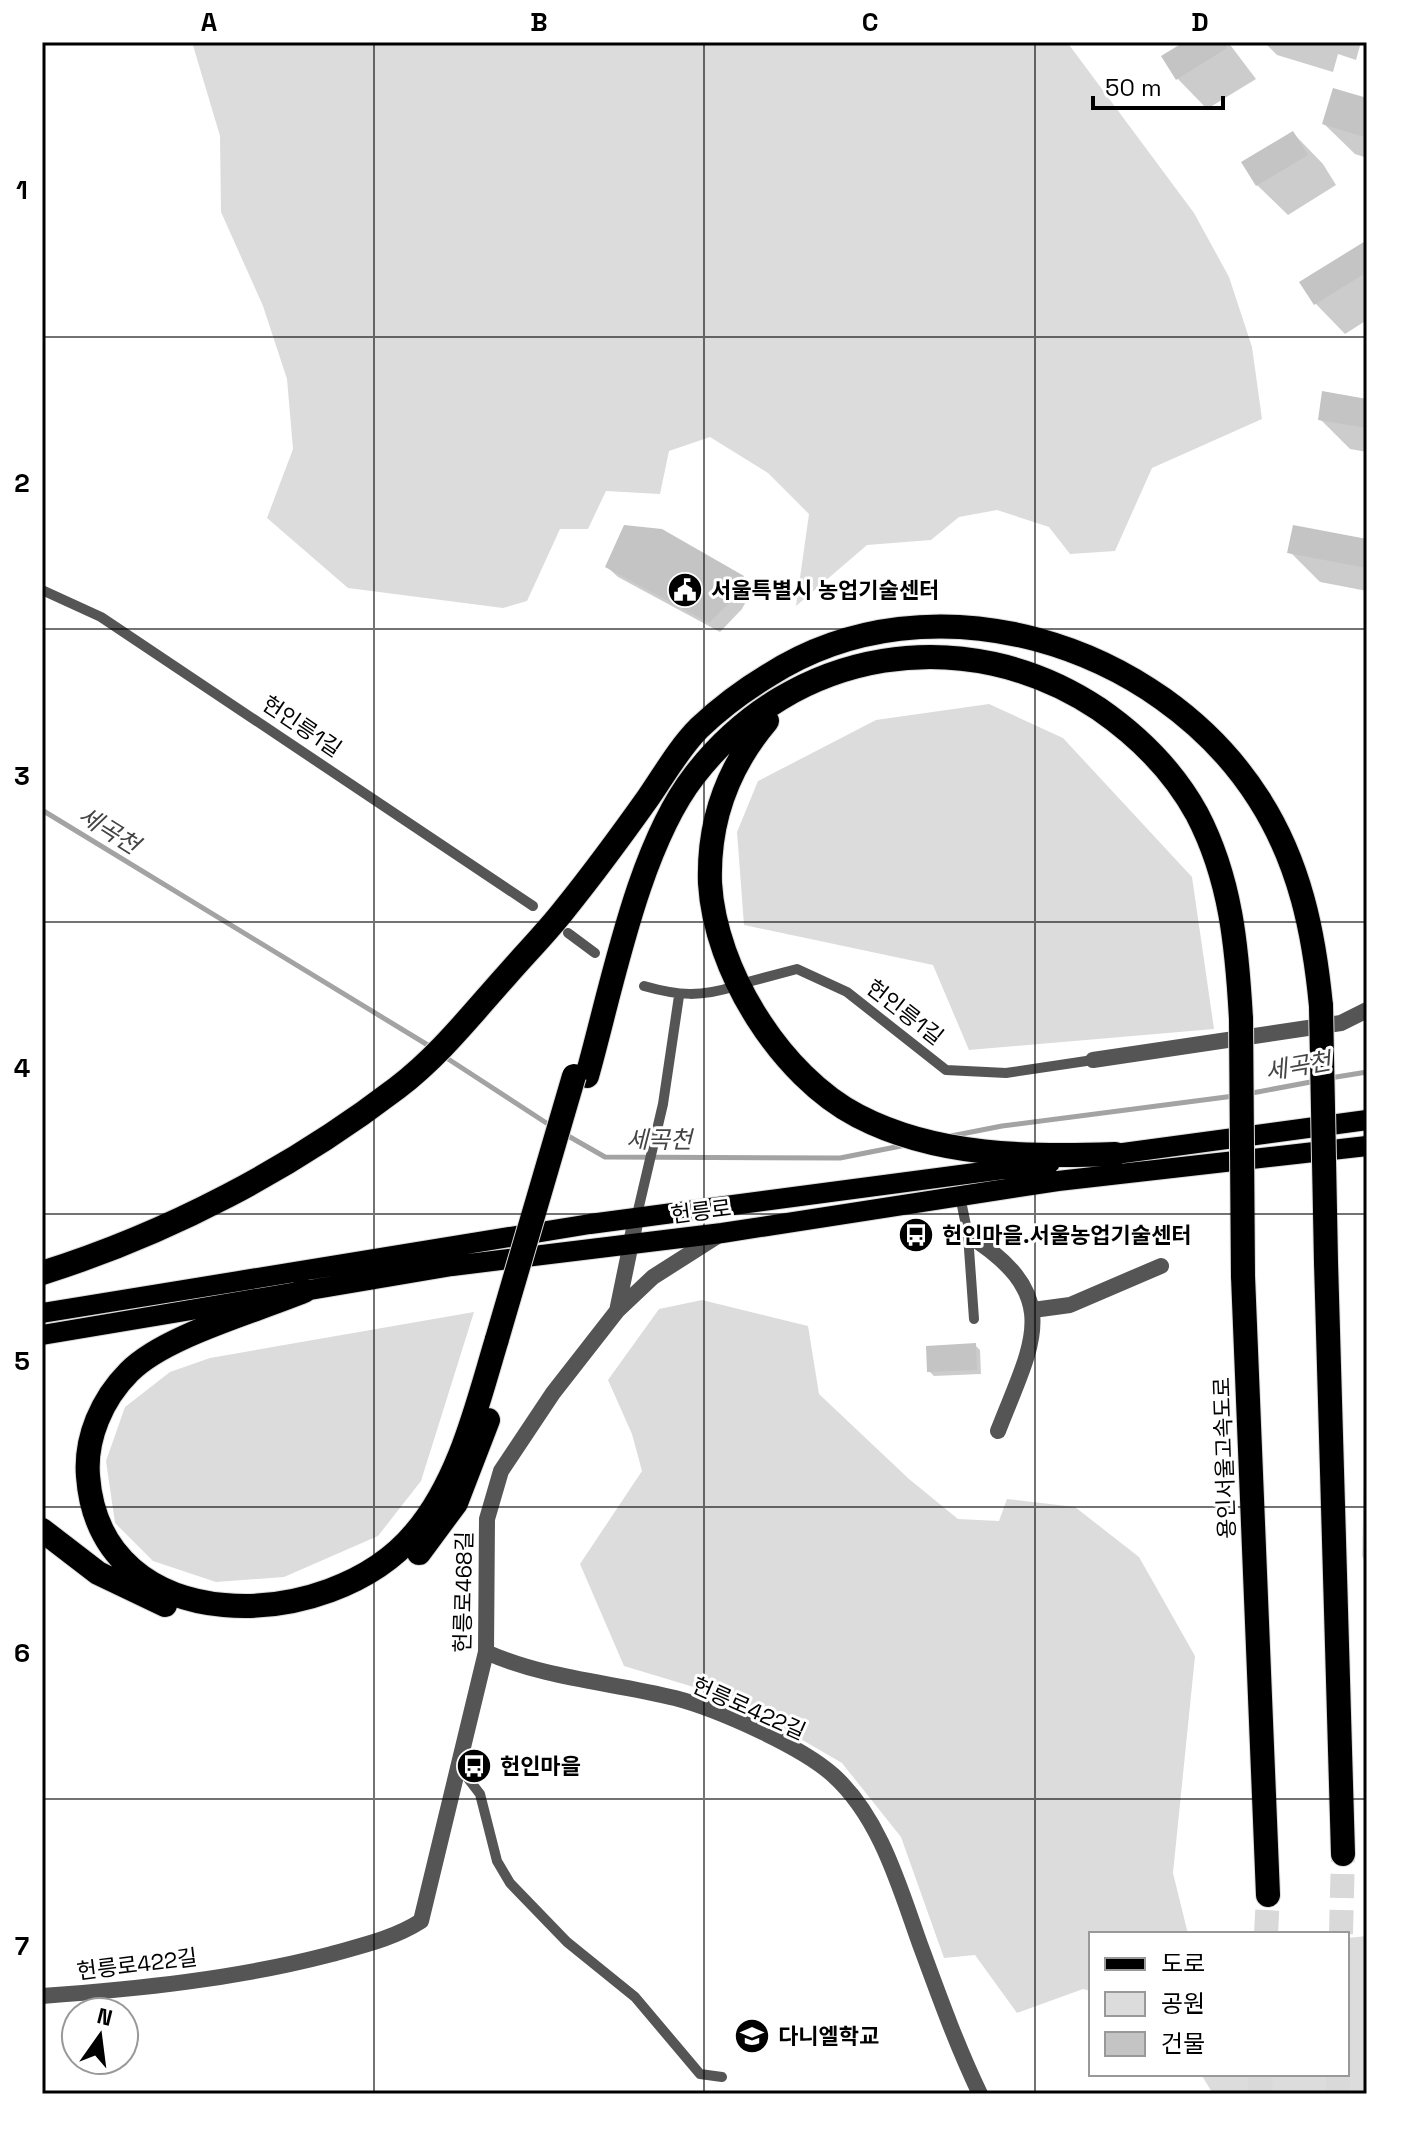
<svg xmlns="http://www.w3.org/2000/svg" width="1409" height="2136" viewBox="0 0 1409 2136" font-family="'Space Grotesk','Noto Sans KR',sans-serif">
<rect width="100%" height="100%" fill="#fff"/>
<path fill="#dcdcdc" d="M 192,42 L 1067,42 L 1194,213 L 1229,277 L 1252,347 L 1262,419 L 1152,468 L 1115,551 L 1070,554 L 1049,527 L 997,510 L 959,517 L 931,540 L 867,545 L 796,606 L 809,514 L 768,473 L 710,437 L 669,451 L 660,494 L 606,491 L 588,529 L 560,529 L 527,601 L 503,608 L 348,588 L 267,518 L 293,449 L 287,379 L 263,306 L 221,212 L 220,136 Z
M 989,704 L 1063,738 L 1192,877 L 1214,1029 L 969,1050 L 933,965 L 744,925 L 737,832 L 758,781 L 876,720 Z
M 702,1300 L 808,1326 L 819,1394 L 909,1479 L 958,1519 L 999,1521 L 1007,1499 L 1075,1507 L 1139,1557 L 1195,1656 L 1173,1873 L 1188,1934 L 1091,1934 L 1091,1991 L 1083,1989 L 1017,2013 L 975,1955 L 944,1958 L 901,1837 L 842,1763 L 730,1698 L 624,1666 L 580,1564 L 642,1471 L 632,1434 L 608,1380 L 659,1309 Z
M 474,1312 L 421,1481 L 378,1536 L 284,1577 L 216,1582 L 153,1561 L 115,1523 L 106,1461 L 125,1407 L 170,1372 L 210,1358 Z
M 1364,1476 L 1367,1478 L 1367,1565 L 1362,1556 Z
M 1367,1936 L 1367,2094 L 1213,2094 L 1201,2074 L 1347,2074 L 1347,1938 Z"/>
<path fill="#0003" d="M 1188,42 L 1228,42 L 1256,79 L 1207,109 L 1177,78 Z
M 1264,42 L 1361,42 L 1356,60 L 1338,54 L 1333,72 L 1277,55 Z
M 1367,100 L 1367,158 L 1355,154 L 1324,124 Z
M 1293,133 L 1323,164 L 1336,185 L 1288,215 L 1257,185 Z
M 1367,242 L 1367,320 L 1345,334 L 1315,303 Z
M 1367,401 L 1367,452 L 1350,449 L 1320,419 Z
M 1367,541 L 1367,591 L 1320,582 L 1290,552 Z
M 607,567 L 743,578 L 753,588 L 742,609 L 720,632 L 618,577 Z
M 975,1345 L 980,1350 L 981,1374 L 934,1376 L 929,1371 Z"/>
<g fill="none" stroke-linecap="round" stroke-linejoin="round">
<path stroke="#a3a3a3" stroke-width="5" d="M 42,810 L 431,1047
M 442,1055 L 551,1126
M 1330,1078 L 1367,1072
M 1247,1094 L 1316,1081
M 563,1133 L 605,1157 L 840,1158 L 906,1145
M 951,1136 L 1002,1126 L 1234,1096"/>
</g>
<path fill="#c4c4c4" d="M 1184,42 L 1224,42 L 1227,48 L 1176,80 L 1161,56 Z
M 1333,88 L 1367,98 L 1367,138 L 1322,124 Z
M 1293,131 L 1308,155 L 1256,186 L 1241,162 Z
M 1367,240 L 1367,272 L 1314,305 L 1299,282 Z
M 1322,391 L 1367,399 L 1367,428 L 1318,420 Z
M 624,525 L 662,529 L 744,576 L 733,599 L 709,623 L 605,567 Z
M 1293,525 L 1367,539 L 1367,568 L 1287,553 Z
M 976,1343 L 977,1370 L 927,1372 L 926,1346 Z"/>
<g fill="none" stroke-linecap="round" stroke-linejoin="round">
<path stroke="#d9d9d9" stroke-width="24" stroke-dasharray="24 12" stroke-linecap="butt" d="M 1266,1934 L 1268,1895
M 1341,1934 L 1343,1854
M 1260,2094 L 1261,2074
M 1338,2094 L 1338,2074"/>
<g stroke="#dbdbdb" stroke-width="22">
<path id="primary" d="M 1101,1156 L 1367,1120
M 42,1313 L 590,1224 L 1050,1163
M 42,1335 L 452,1266 L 722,1233 L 1058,1181 L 1367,1146"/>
</g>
<g stroke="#dbdbdb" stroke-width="26">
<path id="highway" d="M 767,721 C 728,767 708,822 710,883 C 715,971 781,1076 858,1116 C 937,1157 1029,1157 1115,1154
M 587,1076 C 612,987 638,848 694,776 C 793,647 965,620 1099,709 C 1138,736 1174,772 1197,814 C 1231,879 1237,947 1241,1019
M 1326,1262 L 1343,1854
M 42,1273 C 169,1233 291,1169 397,1088 C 439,1056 471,1015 506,976 C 525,954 546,933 564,910 C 593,874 621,836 648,798 C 664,775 679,748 699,728 C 720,708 744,690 769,675 C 930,572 1159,642 1259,799 C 1300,863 1314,933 1321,1006
M 1243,1276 L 1268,1895
M 304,1291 C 256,1311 164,1336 129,1372 C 102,1399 85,1438 88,1476 C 100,1642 330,1635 415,1533 C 460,1480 477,1405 497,1339
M 42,1530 L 98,1573 L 165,1605
M 419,1553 L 456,1503 L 488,1420"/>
</g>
<path stroke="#555" stroke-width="10" d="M 42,590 L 101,617 L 533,906
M 568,933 L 595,953
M 744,983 L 797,969 L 847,992 L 946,1070 L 1006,1073 L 1093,1060
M 644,986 C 679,996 701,997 736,986
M 960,1196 L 968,1235 L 974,1319
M 636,1219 L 663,1104 L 679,996
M 460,1768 L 480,1794 L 497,1861 L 510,1883 L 567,1942 L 635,1997 L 700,2074 L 722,2077"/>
<path stroke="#555" stroke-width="16" d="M 1093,1060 L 1341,1023 L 1367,1010
M 968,1235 C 1066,1297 1032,1343 998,1431
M 1033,1310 L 1070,1305 L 1161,1266
M 617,1311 L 636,1219
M 486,1652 C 546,1679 611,1682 675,1698 C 717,1709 801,1746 833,1775 C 881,1818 900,1889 921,1947 C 939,1996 957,2046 980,2094
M 42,1996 C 138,1989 235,1979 328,1955 C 360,1946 393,1939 421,1921 L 486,1652 L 487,1519 L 501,1471 L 553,1393 L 617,1311 L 653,1277 L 719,1235"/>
<use href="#primary" stroke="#000" stroke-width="20"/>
<use href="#highway" stroke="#000" stroke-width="24"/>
<g stroke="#dbdbdb" stroke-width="26" stroke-linecap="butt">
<path id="highway-bridge" d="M 1321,1006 L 1326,1262
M 1241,1019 L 1243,1276
M 497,1339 L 574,1076"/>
</g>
<use href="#highway-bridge" stroke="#000" stroke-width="24"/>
</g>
<path fill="none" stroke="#000" stroke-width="2" stroke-opacity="0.55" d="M 374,42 L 374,2094M 704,42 L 704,2094M 1035,42 L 1035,2094M 42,337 L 1367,337M 42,629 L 1367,629M 42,922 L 1367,922M 42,1214 L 1367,1214M 42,1507 L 1367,1507M 42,1799 L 1367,1799"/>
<defs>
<g id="civic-disc" transform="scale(1.8)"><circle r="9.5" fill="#000" stroke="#fff"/><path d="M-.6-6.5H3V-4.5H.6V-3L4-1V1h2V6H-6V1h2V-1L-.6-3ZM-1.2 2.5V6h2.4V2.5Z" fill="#fff"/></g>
<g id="bus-disc" transform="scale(1.8)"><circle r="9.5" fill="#000" stroke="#fff"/><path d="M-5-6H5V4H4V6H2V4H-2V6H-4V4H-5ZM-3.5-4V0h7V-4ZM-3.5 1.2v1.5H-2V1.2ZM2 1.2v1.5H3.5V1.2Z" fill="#fff"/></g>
<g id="school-disc" transform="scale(1.8)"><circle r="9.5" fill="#000" stroke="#fff"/><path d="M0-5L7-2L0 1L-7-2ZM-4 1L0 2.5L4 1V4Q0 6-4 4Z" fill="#fff"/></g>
</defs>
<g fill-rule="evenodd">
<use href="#civic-disc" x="685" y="590"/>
<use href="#bus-disc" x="916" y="1235"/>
<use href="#bus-disc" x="474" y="1766"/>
<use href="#school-disc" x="752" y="2036"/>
</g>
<g text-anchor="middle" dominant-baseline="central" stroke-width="6" stroke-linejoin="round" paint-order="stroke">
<g font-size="22" font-weight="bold" fill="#000" stroke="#fff" text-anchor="start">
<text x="711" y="590">서울특별시 농업기술센터</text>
<text x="942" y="1235">헌인마을.서울농업기술센터</text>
<text x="500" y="1766">헌인마을</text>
<text x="778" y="2036">다니엘학교</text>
</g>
<g font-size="22" fill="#000" stroke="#fff">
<text transform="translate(302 726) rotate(34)">헌인릉1길</text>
<text transform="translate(905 1012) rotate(38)">헌인릉1길</text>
<text transform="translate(701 1211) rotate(-7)">헌릉로</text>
<text transform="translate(1224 1458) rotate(-92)">용인서울고속도로</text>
<text transform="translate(463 1592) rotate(-89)">헌릉로468길</text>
<text transform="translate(749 1708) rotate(24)">헌릉로422길</text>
<text transform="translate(137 1964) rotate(-7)">헌릉로422길</text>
</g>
<g font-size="24" font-style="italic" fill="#444" stroke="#fff">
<text transform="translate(109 830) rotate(32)">세곡천</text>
<text transform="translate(1298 1066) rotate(-10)">세곡천</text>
<text x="659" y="1139">세곡천</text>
</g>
</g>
<rect width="1409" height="2136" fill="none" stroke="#ffffff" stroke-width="88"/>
<rect x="1089" y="1932" width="260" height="144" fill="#ffffff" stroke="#999999" stroke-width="2"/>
<rect x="1105" y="1958" width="40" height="12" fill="#000000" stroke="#999999" stroke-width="2"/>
<text x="1161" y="1972" font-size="24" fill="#000000">도로</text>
<rect x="1105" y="1992" width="40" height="24" fill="#dcdcdc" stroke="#999999" stroke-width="2"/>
<text x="1161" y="2012" font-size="24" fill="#000000">공원</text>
<rect x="1105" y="2032" width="40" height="24" fill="#c4c4c4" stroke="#999999" stroke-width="2"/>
<text x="1161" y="2052" font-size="24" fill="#000000">건물</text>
<g transform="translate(100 2036) rotate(14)"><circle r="38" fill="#ffffff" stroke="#999999" stroke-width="2"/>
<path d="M0-6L14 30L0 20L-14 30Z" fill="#000000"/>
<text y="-12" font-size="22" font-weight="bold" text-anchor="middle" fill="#000000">N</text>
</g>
<path d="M1093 96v12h130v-12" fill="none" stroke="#000000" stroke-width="4"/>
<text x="1105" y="96" font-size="24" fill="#000000" stroke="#ffffff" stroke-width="6" paint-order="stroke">50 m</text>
<rect x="44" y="44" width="1321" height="2048" fill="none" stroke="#000" stroke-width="3"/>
<g font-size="26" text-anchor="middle" font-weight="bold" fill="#000">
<text x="209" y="31">A</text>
<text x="539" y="31">B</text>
<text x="870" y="31">C</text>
<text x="1200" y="31">D</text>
<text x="22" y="199">1</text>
<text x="22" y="492">2</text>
<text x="22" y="785">3</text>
<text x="22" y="1077">4</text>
<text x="22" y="1370">5</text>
<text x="22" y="1662">6</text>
<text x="22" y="1955">7</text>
</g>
</svg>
